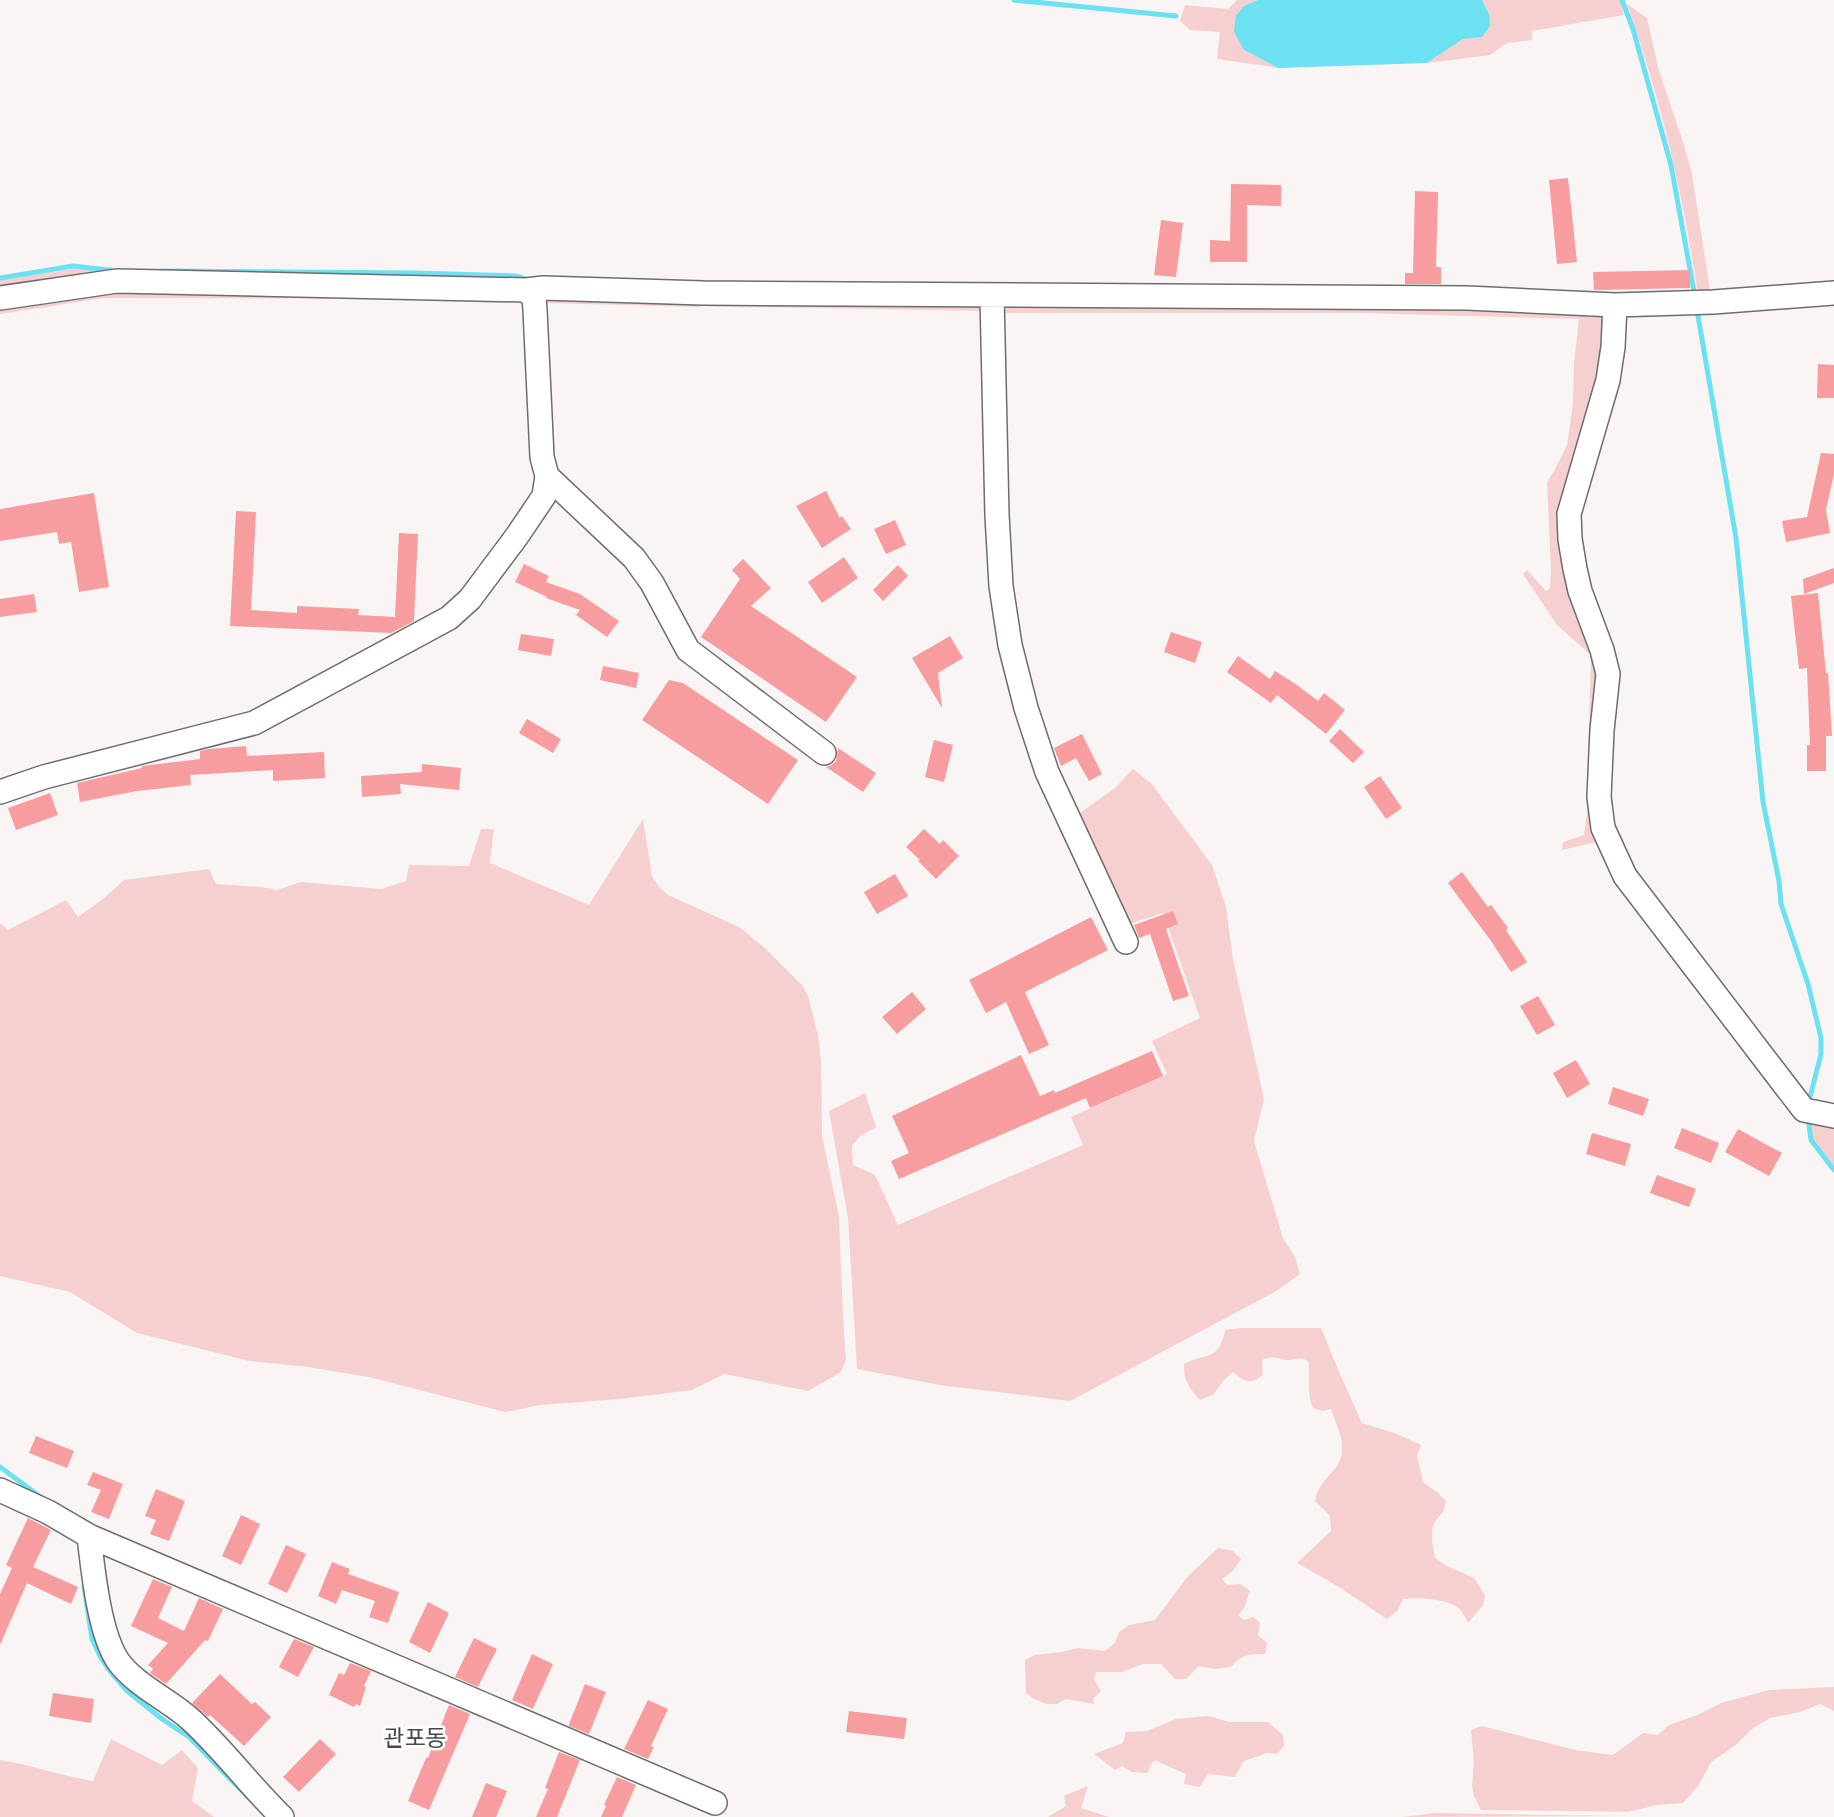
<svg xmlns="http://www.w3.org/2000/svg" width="1834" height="1817" viewBox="0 0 1834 1817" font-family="Rubik,'Noto Sans KR',sans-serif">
<rect width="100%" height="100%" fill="#f9f5f4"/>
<path fill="#f6d0d0" d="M 1237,0 L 1258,0 L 1244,6 L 1244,50 L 1278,68 L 1217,59 L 1220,32 L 1190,30 L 1180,21 L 1185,5 L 1228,9 Z
M 1482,0 L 1620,0 L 1624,15 L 1532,31 L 1532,40 L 1507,43 L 1490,55 L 1427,63 L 1463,39 L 1489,14 Z
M 1627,4 L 1647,18 L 1659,71 L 1684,145 L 1692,174 L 1711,296 L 1698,296 C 1684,197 1661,99 1627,4 Z
M 74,269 L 115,272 L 232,272 L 518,279 L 0,293 L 0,280 Z
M 98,289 L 519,295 L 531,318 L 521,303 L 512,299 L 103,298 L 0,314 L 0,305 Z
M 542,296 L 699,299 L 701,307 L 545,303 Z
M 710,299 L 988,304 L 986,311 L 711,306 Z
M 1000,307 L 1263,307 L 1610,311 L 1608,338 L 1565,504 L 1602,670 L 1601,841 L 1562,850 L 1563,842 L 1584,835 L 1589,798 L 1588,767 L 1591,655 L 1557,625 L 1523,574 L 1527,570 L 1546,591 L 1550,588 L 1551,572 L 1547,482 L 1554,471 L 1567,445 L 1573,404 L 1574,363 L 1579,319 L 1359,313 L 1001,313 Z
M 1133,769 L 1151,783 L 1212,865 L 1226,907 L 1233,959 L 1264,1099 L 1254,1141 L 1283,1238 L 1295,1257 L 1300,1274 L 1276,1291 L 1070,1401 L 940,1385 L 857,1369 L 848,1218 L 829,1111 L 865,1093 L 876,1127 L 859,1137 L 852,1146 L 853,1165 L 875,1175 L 898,1225 L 1083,1145 L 1071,1117 L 1167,1074 L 1152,1041 L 1200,1018 L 1163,913 L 1129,924 L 1074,817 L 1115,788 Z
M 643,819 L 652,876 L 658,886 L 668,895 L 739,927 L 766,949 L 802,985 L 808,996 L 818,1035 L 821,1060 L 822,1135 L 839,1217 L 843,1317 L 846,1360 L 841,1372 L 808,1391 L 724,1374 L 692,1390 L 620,1399 L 540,1405 L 505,1412 L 369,1377 L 308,1367 L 249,1361 L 137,1333 L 70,1292 L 0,1276 L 0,923 L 8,930 L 66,900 L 78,917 L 103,899 L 124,880 L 209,869 L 216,884 L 261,887 L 277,890 L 301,882 L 381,889 L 406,881 L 409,865 L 469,866 L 481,829 L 494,829 L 490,863 L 589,905 Z
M 1834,1120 L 1834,1167 L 1813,1139 L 1810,1122 Z
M 1241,1328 L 1321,1328 L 1340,1374 L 1362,1423 L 1397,1434 L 1421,1445 L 1417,1456 L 1423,1482 L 1438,1493 L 1446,1501 C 1443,1516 1442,1511 1435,1522 C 1429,1532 1433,1547 1435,1558 L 1447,1566 L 1474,1578 L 1485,1595 L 1483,1605 L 1468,1623 C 1465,1617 1461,1608 1454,1605 C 1442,1599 1416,1597 1403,1599 L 1398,1610 L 1387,1619 L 1339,1587 L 1297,1563 L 1331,1531 L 1330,1516 L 1315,1501 C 1318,1486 1323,1483 1332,1472 C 1351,1452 1339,1432 1331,1409 L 1323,1411 L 1313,1408 C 1306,1393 1311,1377 1308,1361 C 1300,1357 1299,1359 1291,1360 C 1279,1361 1277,1354 1262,1360 L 1263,1374 C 1253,1386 1242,1381 1233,1372 L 1223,1381 L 1213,1395 L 1200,1400 C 1189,1388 1183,1380 1184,1364 C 1208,1352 1219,1361 1225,1330 Z
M 1218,1548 L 1233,1551 L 1241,1559 L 1233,1571 L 1222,1579 L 1227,1585 L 1240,1584 L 1250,1591 L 1244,1608 L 1238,1615 L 1244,1620 L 1253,1617 L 1260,1623 L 1258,1635 L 1267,1643 L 1265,1654 C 1249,1654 1243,1654 1231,1667 L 1214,1669 L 1199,1666 L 1186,1679 L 1175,1679 L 1161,1664 L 1143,1664 L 1122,1672 L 1096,1672 L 1094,1679 L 1101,1691 L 1093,1699 L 1094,1704 L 1066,1699 L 1057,1704 L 1046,1704 L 1034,1699 L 1026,1693 L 1025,1660 L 1035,1655 L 1062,1652 L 1078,1648 L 1105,1651 L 1115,1643 L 1119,1632 L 1129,1625 L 1155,1620 L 1188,1576 Z
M 1834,1687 L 1834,1711 L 1820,1704 L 1800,1712 L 1770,1718 L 1752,1729 L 1736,1745 L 1711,1762 L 1699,1785 L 1683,1803 L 1656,1805 L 1628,1812 L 1481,1810 L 1474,1796 L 1472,1786 L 1474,1762 L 1471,1730 L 1482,1726 L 1575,1750 L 1613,1755 L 1643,1733 L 1658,1735 L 1669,1725 L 1697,1715 L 1721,1703 L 1769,1690 Z
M 1208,1716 L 1229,1722 L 1268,1722 L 1283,1735 L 1284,1746 L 1277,1754 L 1267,1753 L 1244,1761 L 1235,1777 L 1208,1774 L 1200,1787 L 1184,1784 L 1186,1774 L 1154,1760 L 1147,1773 L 1132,1772 L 1122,1766 L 1115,1770 L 1094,1754 L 1123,1743 L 1126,1732 L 1147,1731 L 1176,1719 Z
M 111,1739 L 162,1765 L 182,1750 L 198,1768 L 192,1801 L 214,1817 L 0,1817 L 0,1760 C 32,1765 61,1776 93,1781 Z
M 1088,1786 L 1081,1808 L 1109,1817 L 1048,1817 L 1066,1806 L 1064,1796 Z
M 1435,1813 L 1628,1816 L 1402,1817 Z"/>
<path fill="#6be1f1" d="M 1258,0 L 1482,0 L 1489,14 L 1490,26 L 1482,37 L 1463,39 L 1427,63 L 1278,68 L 1244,50 L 1234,32 L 1236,16 L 1244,6 Z"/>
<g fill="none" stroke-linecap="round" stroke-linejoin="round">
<path stroke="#6be1f1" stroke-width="5" d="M 1014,0 L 1176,16
M 1622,0 L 1633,29 L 1671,165 L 1695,297
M 162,271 L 413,273 L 517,276 L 529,280
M 0,278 L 73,266 L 117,271
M 1697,310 L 1736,538 L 1763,802 L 1779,881 L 1781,904 L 1808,984 L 1821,1038 L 1821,1054 L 1808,1105
M 1808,1118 L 1811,1140 L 1834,1170
M 0,1467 L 42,1498
M 84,1586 L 92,1639 L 100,1656 L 109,1670 L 126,1690 L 162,1719 L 189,1737 L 250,1799"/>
</g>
<path fill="#f79d9f" d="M 1568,178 L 1577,262 L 1557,264 L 1549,180 Z
M 1231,184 L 1281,185 L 1281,206 L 1247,205 L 1247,262 L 1210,262 L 1210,240 L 1230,241 Z
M 1415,191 L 1438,192 L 1436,267 L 1441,267 L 1441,284 L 1405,284 L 1405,273 L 1413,273 Z
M 1161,220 L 1183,223 L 1176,277 L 1154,275 Z
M 1690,270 L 1690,288 L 1594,290 L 1593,272 Z
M 1818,364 L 1834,365 L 1834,398 L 1817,398 Z
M 1821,453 L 1834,454 L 1834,474 L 1826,510 L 1830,533 L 1786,542 L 1782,521 L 1807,517 Z
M 826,491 L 840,518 L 842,516 L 851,529 L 822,548 L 796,506 Z
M 94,493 L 109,587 L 79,592 L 71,542 L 59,544 L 57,532 L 0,541 L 0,509 Z
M 236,511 L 256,512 L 251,610 L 297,613 L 297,606 L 359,609 L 358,615 L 395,617 L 399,533 L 418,534 L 414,621 L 391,633 L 230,626 Z
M 895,520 L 906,545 L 886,554 L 874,529 Z
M 844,557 L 858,578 L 822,603 L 808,582 Z
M 743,559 L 771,588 L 751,606 L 857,677 L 826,722 L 701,637 L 740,579 L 732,570 Z
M 524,564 L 549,576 L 546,582 L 580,594 L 619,621 L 607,637 L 576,615 L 580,610 L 546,598 L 547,597 L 515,582 Z
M 898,565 L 908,576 L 883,601 L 873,590 Z
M 1834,568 L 1834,583 L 1804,594 L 1803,579 Z
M 1818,593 L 1826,673 L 1828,673 L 1832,736 L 1826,736 L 1826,771 L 1807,771 L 1807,745 L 1810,745 L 1807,668 L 1799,669 L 1791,596 Z
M 34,594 L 37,612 L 0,617 L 0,599 Z
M 1171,632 L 1202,642 L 1195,663 L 1164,652 Z
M 521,634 L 554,639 L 551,656 L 518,650 Z
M 950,636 L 963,658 L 938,673 L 942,708 L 912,658 Z
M 1238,656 L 1270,679 L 1275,671 L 1297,685 L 1318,701 L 1324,693 L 1345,710 L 1326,734 L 1277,695 L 1271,703 L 1227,672 Z
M 603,666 L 639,673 L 636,688 L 600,680 Z
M 669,680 L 683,683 L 798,760 L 768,804 L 642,720 Z
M 527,719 L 561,739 L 553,753 L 519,733 Z
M 1340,729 L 1364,752 L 1353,763 L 1329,741 Z
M 1082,734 L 1102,774 L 1089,781 L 1076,758 L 1061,766 L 1054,748 Z
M 934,740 L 953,745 L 944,782 L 925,777 Z
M 246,746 L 247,756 L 324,752 L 325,778 L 273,781 L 273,770 L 190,775 L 191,785 L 137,791 L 80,802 L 77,783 L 142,768 L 142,766 L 200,759 L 200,751 L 209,749 Z
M 838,748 L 876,773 L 863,792 L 826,767 L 830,766 L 836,761 Z
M 422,764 L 461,768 L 459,790 L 400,784 L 401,794 L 362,797 L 361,776 L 422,772 Z
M 1380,776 L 1402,808 L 1386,819 L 1364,787 Z
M 50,793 L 58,815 L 16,830 L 8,808 Z
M 924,829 L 940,844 L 943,840 L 959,856 L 936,879 L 918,861 L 920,860 L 906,847 Z
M 1462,872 L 1488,907 L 1491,905 L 1508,928 L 1506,930 L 1527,962 L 1511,972 L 1491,941 L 1448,883 Z
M 895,874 L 908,896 L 877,914 L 864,892 Z
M 1173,911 L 1178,924 L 1166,929 L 1189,996 L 1173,1001 L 1150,934 L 1139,938 L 1134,925 Z
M 1091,917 L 1108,950 L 1025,992 L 1049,1045 L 1029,1054 L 1006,1002 L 986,1013 L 969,980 Z
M 912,992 L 926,1009 L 897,1034 L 882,1017 Z
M 1538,996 L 1555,1025 L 1537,1035 L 1520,1006 Z
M 1152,1051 L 1163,1076 L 1090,1108 L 1086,1098 L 899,1179 L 891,1161 L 909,1153 L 892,1116 L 1021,1055 L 1040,1096 L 1054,1090 L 1055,1093 Z
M 1576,1060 L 1590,1084 L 1567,1098 L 1553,1073 Z
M 1613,1087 L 1649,1099 L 1643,1116 L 1608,1104 Z
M 1682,1128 L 1719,1143 L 1711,1163 L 1674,1148 Z
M 1738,1129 L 1782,1153 L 1769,1176 L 1725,1152 Z
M 1592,1133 L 1631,1144 L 1625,1166 L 1586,1154 Z
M 1657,1175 L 1696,1189 L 1689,1207 L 1650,1193 Z
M 36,1436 L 74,1451 L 67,1468 L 29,1453 Z
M 93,1472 L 123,1484 L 109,1519 L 91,1512 L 101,1490 L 87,1485 Z
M 156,1489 L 185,1501 L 169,1541 L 150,1534 L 156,1520 L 145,1516 Z
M 241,1515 L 260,1524 L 241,1565 L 222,1556 Z
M 28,1518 L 51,1530 L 33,1567 L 78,1587 L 71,1604 L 27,1583 L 0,1645 L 0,1594 L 12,1568 L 6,1565 Z
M 286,1545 L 306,1554 L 287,1593 L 268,1584 Z
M 332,1562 L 350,1569 L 348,1574 L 399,1592 L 388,1623 L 369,1617 L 375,1601 L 342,1590 L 336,1604 L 318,1596 Z
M 153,1579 L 172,1587 L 158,1618 L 184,1631 L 199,1598 L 223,1609 L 208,1641 L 205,1640 L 166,1684 L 150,1673 L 153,1669 L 148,1665 L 168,1643 L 131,1626 Z
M 428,1602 L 449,1613 L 430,1653 L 409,1642 Z
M 474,1638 L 497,1649 L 478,1687 L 455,1677 Z
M 294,1639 L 314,1647 L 298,1677 L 279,1667 Z
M 532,1654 L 553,1664 L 533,1709 L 512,1700 Z
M 350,1663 L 371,1671 L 364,1686 L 366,1687 L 360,1706 L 356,1704 L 354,1707 L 329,1695 L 339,1673 L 344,1675 Z
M 220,1674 L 252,1704 L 255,1702 L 271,1717 L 244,1746 L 210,1715 L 208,1717 L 192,1703 Z
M 585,1684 L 606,1692 L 589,1734 L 569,1726 L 569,1724 Z
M 53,1693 L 94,1699 L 91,1723 L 49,1716 Z
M 648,1700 L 668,1709 L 651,1746 L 654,1747 L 648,1759 L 624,1749 Z
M 449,1705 L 470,1714 L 429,1810 L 408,1801 L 426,1758 L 428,1758 Z
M 849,1711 L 907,1718 L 904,1739 L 846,1732 Z
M 320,1739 L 336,1754 L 299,1792 L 283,1777 Z
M 559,1752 L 580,1760 L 557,1817 L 536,1817 L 548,1789 L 545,1788 Z
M 617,1777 L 636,1785 L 622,1817 L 601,1817 L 606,1806 L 604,1805 Z
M 486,1783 L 507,1791 L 496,1817 L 472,1817 Z"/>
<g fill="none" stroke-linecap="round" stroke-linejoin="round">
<g stroke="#6f6c6c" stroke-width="26">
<path id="minor" d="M 992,296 L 997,515 L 1001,586 L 1010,645 L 1026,708 L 1047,772 L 1126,942
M 0,298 L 117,281 L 526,290 L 543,288 L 703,293 L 1467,298 L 1615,305 L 1713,302 L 1834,293
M 1615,305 L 1613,347 L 1608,380 L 1569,514 L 1570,539 L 1575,569 L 1580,591 L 1602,650 L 1608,674 L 1602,730 L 1599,797 L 1603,828 L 1625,876 L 1787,1088 L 1804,1110 L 1834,1116
M 547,476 L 634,558 L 652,583 L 688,650 L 824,753
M 0,792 L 44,777 L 254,723 L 449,618 L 470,599 L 517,536 L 544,496 L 547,476 L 542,457 L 535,310 L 534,298 L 526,290
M 0,1490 L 48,1512 L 89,1536 L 715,1803
M 89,1536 C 93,1570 99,1633 118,1661 C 135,1685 169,1700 190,1719 C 223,1749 250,1786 282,1817"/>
</g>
<use href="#minor" stroke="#fff" stroke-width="23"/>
</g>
<g text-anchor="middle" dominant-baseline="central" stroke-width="5" stroke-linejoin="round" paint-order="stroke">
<g font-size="23" fill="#4a4646" stroke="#fff">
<text x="415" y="1738">관포동</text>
</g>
</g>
</svg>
